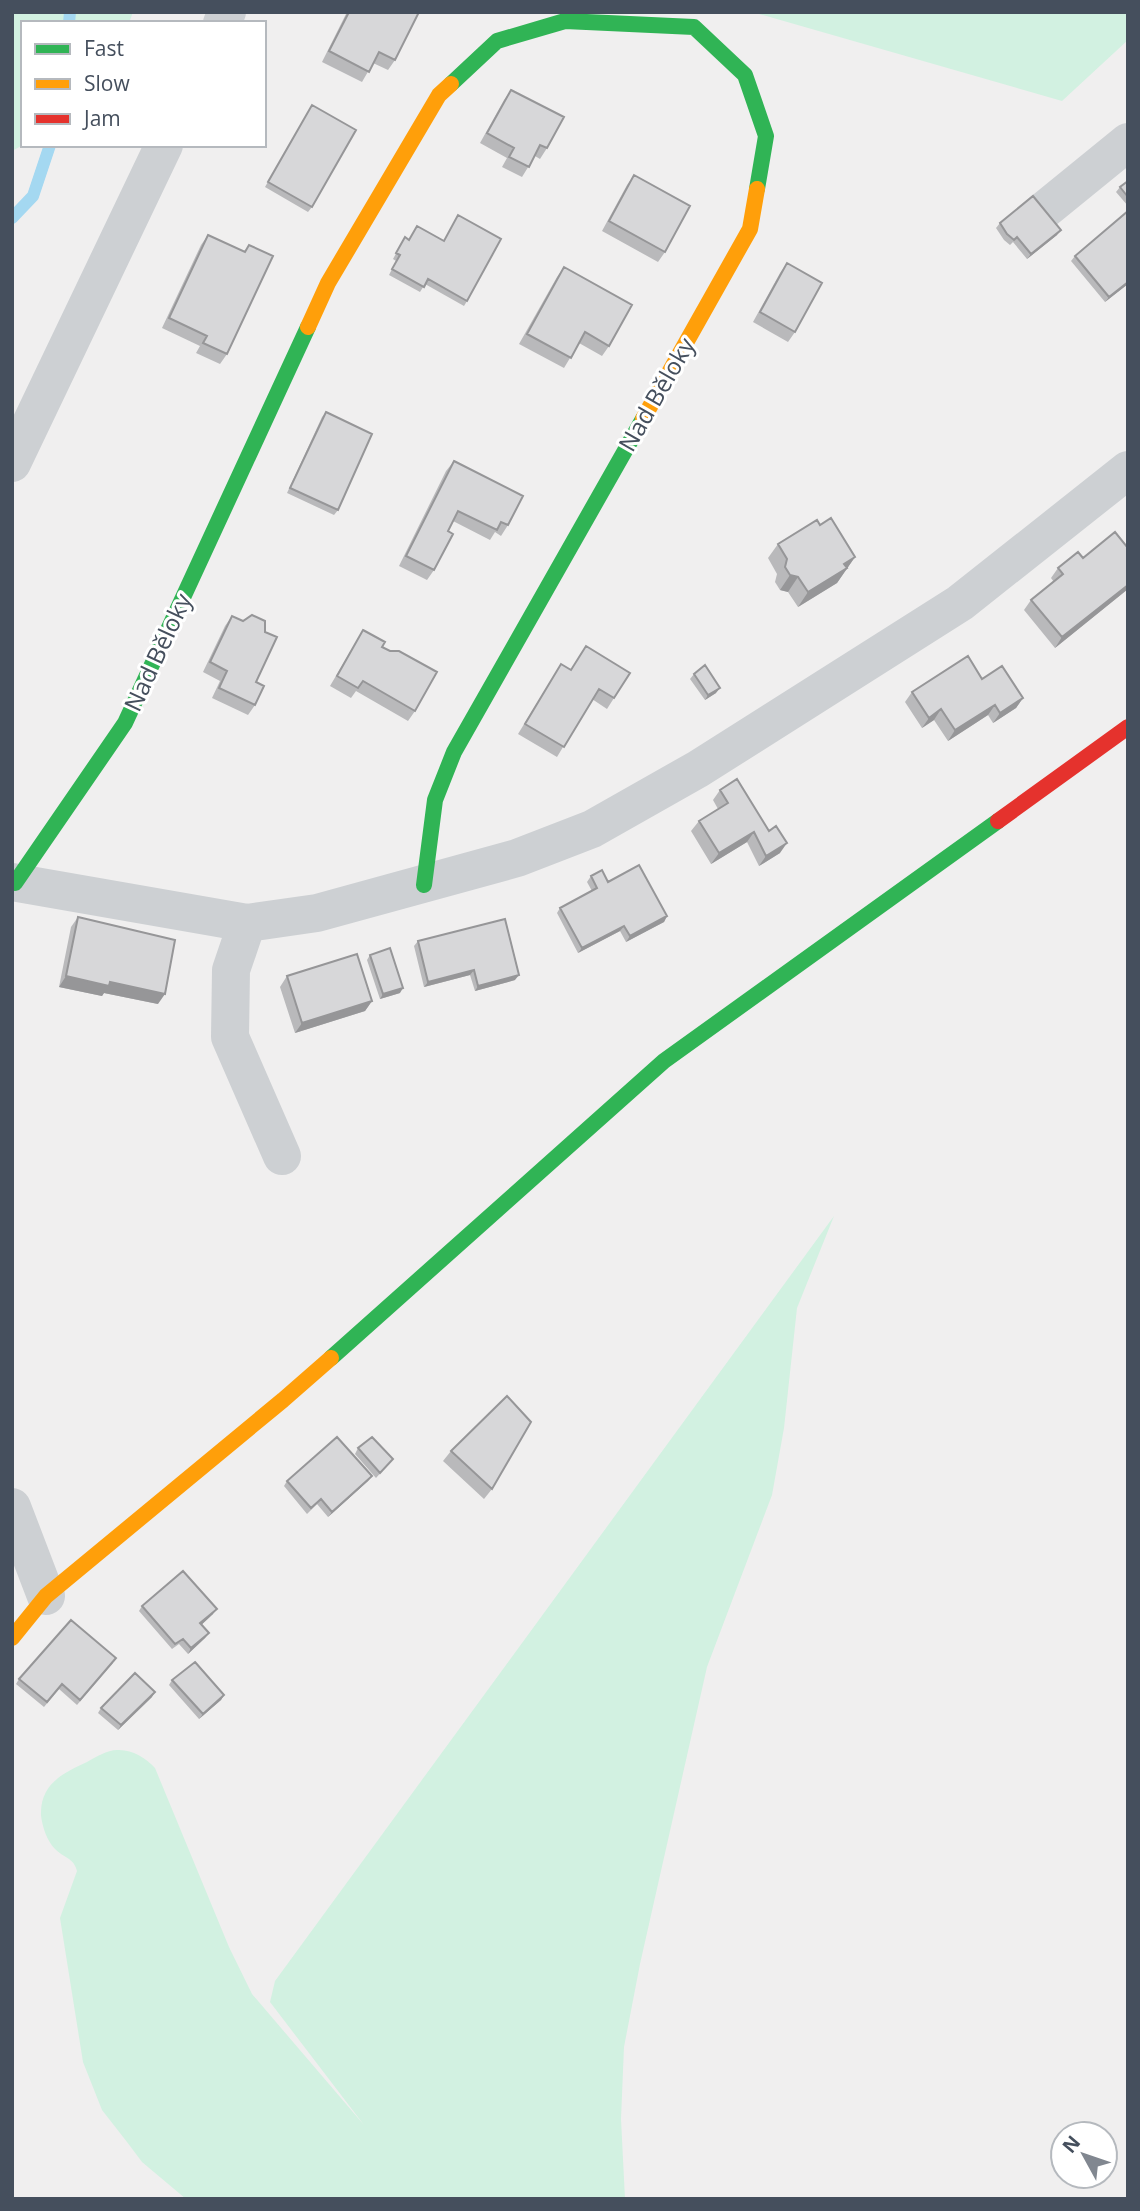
<svg xmlns="http://www.w3.org/2000/svg" width="1140" height="2211" viewBox="0 0 1140 2211" font-family="'Open Sans',sans-serif">
<rect width="100%" height="100%" fill="#f0efef"/>
<path fill="#d2f1e1" d="M 12,12 L 133,12 L 129,23 L 23,23 L 23,145 L 12,151 Z
M 752,12 L 1128,12 L 1128,40 L 1062,101 Z
M 834,1216 L 797,1308 L 784,1428 L 772,1495 L 707,1667 L 640,1964 L 624,2047 L 621,2119 L 625,2199 L 186,2199 L 142,2162 L 127,2142 L 102,2110 L 83,2062 L 60,1918 L 77,1871 C 74,1858 64,1858 55,1849 C 47,1841 42,1826 41,1815 C 40,1784 63,1773 87,1762 C 96,1757 107,1750 117,1750 C 132,1749 146,1758 155,1768 L 229,1947 L 252,1994 L 364,2125 L 270,2002 L 275,1981 Z"/>
<g fill="none" stroke-linecap="round" stroke-linejoin="round">
<path stroke="#a4d8f1" stroke-width="12" d="M 69,23 L 70,12
M 12,218 L 33,196 L 50,145"/>
<path stroke="#cdd0d3" stroke-width="38" d="M 222,23 L 227,12
M 1042,212 L 1128,142
M 12,463 L 164,145
M 12,882 L 247,923 L 317,913 L 517,858 L 592,829 L 698,769 L 960,603 L 1128,470
M 247,923 L 231,970 L 230,1037 L 282,1156
M 12,1507 L 46,1596"/>
<path stroke="#30b455" stroke-width="16" d="M 451,84 L 497,41 L 565,21 L 694,27 L 745,75 L 766,136 L 757,189
M 15,883 L 125,723 L 308,327
M 424,885 L 435,800 L 454,752 L 643,419
M 331,1358 L 664,1061 L 998,821"/>
<path stroke="#ff9f0a" stroke-width="16" d="M 308,327 L 328,283 L 439,95 L 451,84
M 643,419 L 750,229 L 757,189
M 12,1638 L 46,1596 L 283,1400 L 331,1358"/>
<path stroke="#e5322d" stroke-width="16" d="M 998,821 L 1128,727"/>
</g>
<path fill="#b9b9bb" d="M 347,12 L 419,12 L 395,60 L 388,70 L 373,63 L 362,82 L 322,62 Z
M 511,90 L 547,148 L 540,159 L 535,156 L 522,177 L 502,167 L 507,158 L 480,143 L 504,100 Z
M 312,105 L 312,207 L 308,212 L 265,187 Z
M 634,175 L 665,252 L 658,262 L 602,231 L 627,185 Z
M 1128,181 L 1128,206 L 1116,192 L 1120,187 Z
M 458,215 L 467,301 L 464,306 L 425,284 L 420,292 L 389,275 L 396,261 L 393,259 L 405,237 L 408,239 L 444,241 Z
M 1000,223 L 1057,235 L 1027,259 L 1013,242 L 1010,245 L 1004,240 L 996,228 Z
M 208,235 L 244,252 L 249,245 L 227,354 L 220,364 L 196,353 L 200,346 L 162,328 L 201,245 Z
M 1075,256 L 1128,284 L 1105,302 L 1071,261 Z
M 787,263 L 795,332 L 788,342 L 753,322 L 780,273 Z
M 564,267 L 609,346 L 602,356 L 579,343 L 564,368 L 519,344 L 557,277 Z
M 326,412 L 338,510 L 334,515 L 287,493 L 322,417 Z
M 454,461 L 508,525 L 501,536 L 495,532 L 490,540 L 453,521 L 448,531 L 434,570 L 427,580 L 399,566 L 446,471 Z
M 820,525 L 855,557 L 837,583 L 798,607 L 788,592 L 780,590 L 775,582 L 777,574 L 768,558 L 778,544 Z
M 1128,548 L 1128,589 L 1055,648 L 1024,610 L 1031,600 L 1054,582 L 1051,578 L 1058,568 Z
M 232,616 L 256,682 L 255,705 L 248,715 L 212,698 L 220,681 L 203,672 L 225,626 Z
M 363,630 L 382,647 L 415,711 L 408,721 L 356,691 L 351,698 L 330,686 Z
M 586,646 L 614,698 L 607,709 L 592,699 L 557,757 L 518,734 L 561,664 L 571,670 Z
M 694,674 L 716,693 L 705,700 L 690,679 Z
M 982,679 L 1023,698 L 1016,708 L 993,723 L 988,715 L 948,741 L 934,720 L 922,728 L 905,702 L 912,692 Z
M 720,790 L 780,853 L 759,866 L 747,842 L 711,864 L 691,831 L 699,821 L 718,809 L 713,800 Z
M 591,876 L 608,882 L 667,916 L 664,922 L 626,942 L 620,931 L 578,953 L 557,913 L 560,908 L 592,891 L 587,882 Z
M 78,917 L 158,1004 L 104,993 L 102,996 L 59,987 L 71,927 Z
M 418,941 L 515,980 L 475,991 L 470,975 L 424,987 L 414,946 Z
M 370,955 L 400,993 L 380,999 L 367,960 Z
M 287,976 L 372,1001 L 365,1011 L 295,1033 L 280,987 Z
M 358,1448 L 393,1459 L 376,1478 L 355,1454 Z
M 451,1451 L 492,1489 L 484,1499 L 443,1461 Z
M 372,1476 L 368,1481 L 328,1517 L 317,1504 L 307,1514 L 284,1486 L 287,1481 Z
M 142,1606 L 213,1614 L 201,1625 L 209,1633 L 205,1638 L 188,1654 L 179,1644 L 172,1649 L 139,1611 Z
M 113,1663 L 77,1705 L 59,1689 L 44,1707 L 16,1684 L 19,1679 Z
M 172,1680 L 224,1695 L 221,1700 L 199,1719 L 169,1685 Z
M 152,1697 L 118,1730 L 98,1713 L 101,1708 Z"/>
<path fill="#969698" d="M 1061,230 L 1057,235 L 1027,259 L 1031,254 Z
M 1128,282 L 1128,284 L 1105,302 L 1109,297 Z
M 855,557 L 837,583 L 798,607 L 808,592 L 844,564 Z
M 790,575 L 798,577 L 788,592 L 780,590 Z
M 1128,585 L 1128,589 L 1055,648 L 1062,637 Z
M 720,688 L 716,693 L 705,700 L 708,695 Z
M 1023,698 L 1016,708 L 993,723 L 1000,713 Z
M 995,705 L 988,715 L 948,741 L 955,730 Z
M 941,709 L 934,720 L 922,728 L 929,718 Z
M 754,832 L 747,842 L 711,864 L 719,853 Z
M 787,843 L 780,853 L 759,866 L 766,856 Z
M 667,916 L 664,922 L 626,942 L 630,936 Z
M 624,926 L 620,931 L 578,953 L 582,948 Z
M 474,970 L 470,975 L 424,987 L 428,982 Z
M 519,975 L 515,980 L 475,991 L 478,986 Z
M 66,976 L 110,982 L 165,994 L 158,1004 L 104,993 L 102,996 L 59,987 Z
M 403,988 L 400,993 L 380,999 L 383,994 Z
M 372,1001 L 365,1011 L 295,1033 L 302,1023 Z
M 372,1476 L 368,1481 L 328,1517 L 332,1512 Z
M 217,1609 L 213,1614 L 197,1629 L 200,1623 Z
M 209,1633 L 205,1638 L 188,1654 L 191,1648 Z
M 155,1692 L 152,1697 L 118,1730 L 121,1725 Z
M 224,1695 L 221,1700 L 199,1719 L 203,1714 Z"/>
<path fill="#d7d7d9" stroke="#969698" stroke-width="2" d="M 349,12 L 419,12 L 395,60 L 379,52 L 369,72 L 329,51 Z
M 511,90 L 564,117 L 547,148 L 540,145 L 529,167 L 509,157 L 514,148 L 487,133 Z
M 312,105 L 356,130 L 312,207 L 268,182 Z
M 634,175 L 690,206 L 665,252 L 609,221 Z
M 1128,181 L 1128,197 L 1120,187 Z
M 1033,196 L 1061,230 L 1031,254 L 1017,237 L 1014,240 L 1007,234 L 1000,223 Z
M 1128,211 L 1128,282 L 1109,297 L 1075,256 Z
M 458,215 L 501,239 L 467,301 L 428,279 L 424,287 L 392,269 L 400,255 L 396,253 L 405,237 L 409,240 L 417,226 L 444,241 Z
M 208,235 L 245,252 L 249,245 L 273,256 L 227,354 L 203,343 L 207,336 L 169,318 Z
M 787,263 L 822,283 L 795,332 L 760,312 Z
M 564,267 L 632,305 L 609,346 L 585,332 L 571,358 L 527,334 Z
M 326,412 L 372,434 L 338,510 L 290,488 Z
M 454,461 L 523,496 L 508,525 L 501,522 L 497,530 L 458,511 L 448,531 L 453,534 L 434,570 L 406,556 Z
M 831,518 L 855,557 L 844,564 L 847,568 L 808,592 L 798,577 L 790,575 L 785,567 L 787,559 L 778,544 L 817,520 L 820,525 Z
M 1115,532 L 1128,548 L 1128,585 L 1062,637 L 1031,600 L 1063,574 L 1058,568 L 1078,552 L 1083,558 Z
M 252,615 L 265,621 L 265,632 L 277,637 L 256,682 L 264,686 L 255,705 L 219,688 L 227,671 L 210,662 L 232,616 L 243,621 Z
M 363,630 L 385,642 L 382,647 L 390,651 L 399,651 L 437,672 L 415,711 L 363,681 L 358,688 L 337,676 Z
M 586,646 L 630,673 L 614,698 L 599,689 L 564,747 L 525,724 L 561,664 L 571,670 Z
M 968,656 L 982,679 L 1002,666 L 1023,698 L 1000,713 L 995,705 L 955,730 L 941,709 L 929,718 L 912,692 Z
M 705,665 L 720,688 L 708,695 L 694,674 Z
M 737,779 L 769,831 L 776,826 L 787,843 L 766,856 L 754,832 L 719,853 L 699,821 L 728,803 L 720,790 Z
M 639,865 L 667,916 L 630,936 L 624,926 L 582,948 L 560,908 L 597,888 L 591,876 L 602,870 L 608,882 Z
M 78,917 L 175,940 L 165,994 L 110,982 L 109,986 L 66,976 Z
M 505,919 L 519,975 L 478,986 L 474,970 L 428,982 L 418,941 Z
M 390,948 L 403,988 L 383,994 L 370,955 Z
M 357,954 L 372,1001 L 302,1023 L 287,976 Z
M 507,1396 L 531,1422 L 492,1489 L 451,1451 Z
M 337,1437 L 372,1476 L 332,1512 L 321,1499 L 311,1508 L 287,1481 Z
M 372,1437 L 393,1459 L 380,1473 L 358,1448 Z
M 183,1571 L 217,1609 L 200,1623 L 209,1633 L 191,1648 L 183,1639 L 175,1644 L 142,1606 Z
M 71,1620 L 116,1658 L 80,1700 L 62,1684 L 47,1702 L 19,1679 Z
M 195,1662 L 224,1695 L 203,1714 L 172,1680 Z
M 135,1673 L 155,1692 L 121,1725 L 101,1708 Z"/>
<g text-anchor="middle" dominant-baseline="central" stroke-width="6" stroke-linejoin="round" paint-order="stroke">
<g font-size="24" fill="#454f5d" stroke="#fff">
<text transform="translate(656 394) rotate(-60)">Nad Běloky</text>
<text transform="translate(157 652) rotate(-65)">Nad Běloky</text>
</g>
</g>
<rect width="1140" height="2211" fill="none" stroke="#454f5d" stroke-width="28"/>
<rect x="21" y="21" width="245" height="126" fill="#ffffff" stroke="#b5b9be" stroke-width="2"/>
<rect x="35" y="44" width="35" height="10" fill="#30b455" stroke="#b5b9be" stroke-width="2"/>
<text x="84" y="56" font-size="21" fill="#454f5d">Fast</text>
<rect x="35" y="79" width="35" height="10" fill="#ff9f0a" stroke="#b5b9be" stroke-width="2"/>
<text x="84" y="91" font-size="21" fill="#454f5d">Slow</text>
<rect x="35" y="114" width="35" height="10" fill="#e5322d" stroke="#b5b9be" stroke-width="2"/>
<text x="84" y="126" font-size="21" fill="#454f5d">Jam</text>
<g transform="translate(1084 2155) rotate(310)"><circle r="33" fill="#ffffff" stroke="#b5b9be" stroke-width="2"/>
<path d="M0-5L12 26L0 18L-12 26Z" fill="#818790"/>
<text y="-10" font-size="19" font-weight="bold" text-anchor="middle" fill="#454f5d">N</text>
</g>
</svg>
